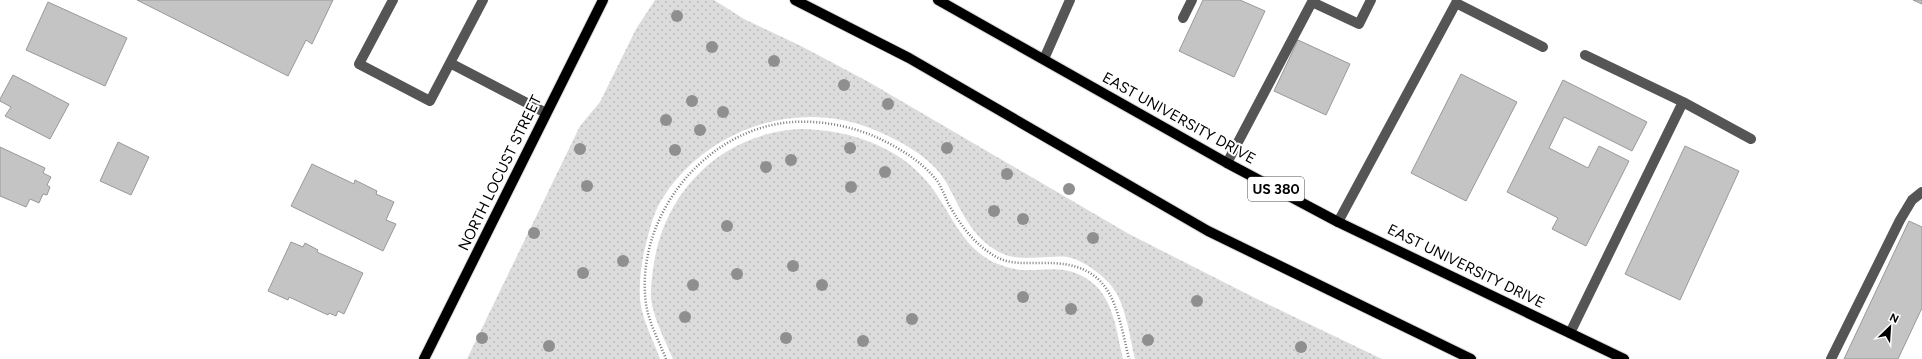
<svg xmlns="http://www.w3.org/2000/svg" width="1922" height="359" viewBox="0 0 1922 359" font-family="Figtree,sans-serif">
<defs>
<pattern id="grass-dots" width="8" height="8" patternUnits="userSpaceOnUse"><rect width="8" height="8" fill="#dcdcdc"/><path d="M2 2h.1M6 6h.1" fill="none" stroke="#bbb" stroke-width="1.8" stroke-linecap="round"/></pattern>
</defs>
<rect width="100%" height="100%" fill="#fff"/>
<path fill="url(#grass-dots)" d="M 655,0 L 714,0 L 744,19 L 801,46 L 867,81 L 1129,234 L 1255,298 L 1382,359 L 1135,359 C 1130,338 1127,313 1117,294 C 1109,279 1085,260 1067,257 C 1061,256 1054,257 1048,257 C 1029,258 1009,260 994,249 C 969,233 960,207 946,182 C 931,156 897,139 870,128 C 797,99 710,129 666,193 C 654,209 650,228 645,248 C 641,265 639,282 640,299 C 642,320 653,339 660,359 L 467,359 L 580,126 L 600,102 L 636,29 Z
M 798,129 C 851,129 907,148 937,195 C 953,219 965,248 993,262 C 1002,266 1015,270 1025,270 C 1052,270 1070,264 1094,284 C 1114,302 1117,334 1123,359 L 673,359 C 665,340 654,320 651,299 C 650,285 653,271 655,257 C 669,186 725,134 798,129 Z"/>
<path fill="#c4c4c4" stroke="#999" d="M 137,0 L 333,0 L 312,44 L 306,40 L 288,76 Z
M 1203,0 L 1240,0 L 1265,11 L 1234,77 L 1179,51 Z
M 1913,0 L 1922,0 L 1922,4 Z
M 48,2 L 127,38 L 105,86 L 26,50 Z
M 1298,40 L 1350,64 L 1326,115 L 1274,91 Z
M 1461,74 L 1517,102 L 1466,201 L 1411,173 Z
M 13,75 L 69,104 L 50,139 L 5,116 L 11,107 L 0,101 L 0,99 Z
M 1563,80 L 1647,122 L 1632,151 L 1564,117 L 1549,148 L 1588,168 L 1599,146 L 1629,161 L 1586,246 L 1552,229 L 1558,218 L 1507,192 Z
M 118,142 L 149,157 L 131,195 L 100,181 Z
M 1685,146 L 1739,171 L 1680,300 L 1625,274 Z
M 0,147 L 45,168 L 43,173 L 51,177 L 47,185 L 50,187 L 47,195 L 43,194 L 39,203 L 30,199 L 26,207 L 0,196 Z
M 312,164 L 354,184 L 355,180 L 377,191 L 376,194 L 394,202 L 386,220 L 396,224 L 383,251 L 291,206 Z
M 1909,221 L 1922,227 L 1922,308 L 1898,359 L 1844,359 Z
M 291,242 L 303,247 L 305,243 L 318,250 L 317,252 L 363,273 L 344,314 L 338,311 L 336,316 L 329,313 L 328,315 L 289,297 L 288,300 L 268,291 Z"/>
<g fill="none" stroke-linecap="round" stroke-linejoin="round">
<g stroke="#dbdbdb" stroke-width="12">
<path id="major" d="M 795,0 L 909,58 L 1208,231 L 1471,359
M 938,0 L 1227,163 L 1338,222 L 1624,359
M 424,359 L 603,0"/>
</g>
<path stroke="#777" stroke-width="2.5" stroke-dasharray="1 2" stroke-linecap="butt" d="M 666,359 C 659,341 649,323 646,304 C 635,223 696,139 777,124 C 809,118 846,124 876,137 C 898,147 923,162 938,182 C 942,189 945,196 948,203 C 959,223 972,241 990,253 C 1006,265 1024,263 1042,263 C 1112,261 1116,304 1129,359"/>
<path stroke="#555" stroke-width="10" d="M 393,0 L 359,64 L 430,101 L 483,0
M 1183,18 L 1192,0
M 1585,55 L 1683,102
M 1044,59 L 1070,0
M 450,63 L 546,113
M 1227,163 L 1312,2 L 1359,24 L 1371,0
M 1338,222 L 1456,3 L 1543,47
M 1570,333 L 1683,102 L 1751,139
M 1831,359 L 1900,220 L 1912,200 L 1922,192"/>
<use href="#major" stroke="#000" stroke-width="10"/>
</g>
<g fill="#8f8f8f">
<circle cx="677" cy="16" r="6"/>
<circle cx="712" cy="47" r="6"/>
<circle cx="774" cy="61" r="6"/>
<circle cx="844" cy="85" r="6"/>
<circle cx="692" cy="101" r="6"/>
<circle cx="888" cy="104" r="6"/>
<circle cx="723" cy="112" r="6"/>
<circle cx="666" cy="120" r="6"/>
<circle cx="700" cy="130" r="6"/>
<circle cx="850" cy="148" r="6"/>
<circle cx="947" cy="148" r="6"/>
<circle cx="580" cy="149" r="6"/>
<circle cx="675" cy="150" r="6"/>
<circle cx="791" cy="160" r="6"/>
<circle cx="766" cy="167" r="6"/>
<circle cx="885" cy="172" r="6"/>
<circle cx="1007" cy="174" r="6"/>
<circle cx="587" cy="186" r="6"/>
<circle cx="851" cy="187" r="6"/>
<circle cx="1069" cy="189" r="6"/>
<circle cx="994" cy="211" r="6"/>
<circle cx="1023" cy="219" r="6"/>
<circle cx="727" cy="226" r="6"/>
<circle cx="534" cy="233" r="6"/>
<circle cx="1093" cy="238" r="6"/>
<circle cx="623" cy="261" r="6"/>
<circle cx="793" cy="266" r="6"/>
<circle cx="583" cy="273" r="6"/>
<circle cx="737" cy="274" r="6"/>
<circle cx="693" cy="285" r="6"/>
<circle cx="822" cy="285" r="6"/>
<circle cx="1023" cy="297" r="6"/>
<circle cx="1197" cy="301" r="6"/>
<circle cx="1071" cy="309" r="6"/>
<circle cx="685" cy="317" r="6"/>
<circle cx="912" cy="319" r="6"/>
<circle cx="482" cy="338" r="6"/>
<circle cx="786" cy="338" r="6"/>
<circle cx="1148" cy="340" r="6"/>
<circle cx="863" cy="341" r="6"/>
<circle cx="549" cy="346" r="6"/>
<circle cx="1301" cy="347" r="6"/>
</g>
<g text-anchor="middle" dominant-baseline="central" stroke-width="4" stroke-linejoin="round" paint-order="stroke">
<rect fill="#fff" stroke="#4c4c4c" stroke-width="1" x="1248" y="177" width="56" height="24" rx="3"/>
<g font-size="14" font-weight="bold" fill="#000">
<text x="1276" y="189">US 380</text>
</g>
<g font-size="15" fill="#000" stroke="#fff">
<text transform="translate(1179 118) rotate(29)">EAST UNIVERSITY DRIVE</text>
<text transform="translate(500 173) rotate(-64)">NORTH LOCUST STREET</text>
<text transform="translate(1466 266) rotate(26)">EAST UNIVERSITY DRIVE</text>
</g>
</g>
<g transform="translate(1890 327) rotate(25)" stroke="#ffffff" stroke-width="3" paint-order="stroke">
<path d="M0-3L7 15L0 10L-7 15Z" fill="#000000"/>
<text y="-6" font-size="11" font-weight="bold" text-anchor="middle" fill="#000000">N</text>
</g>
</svg>
